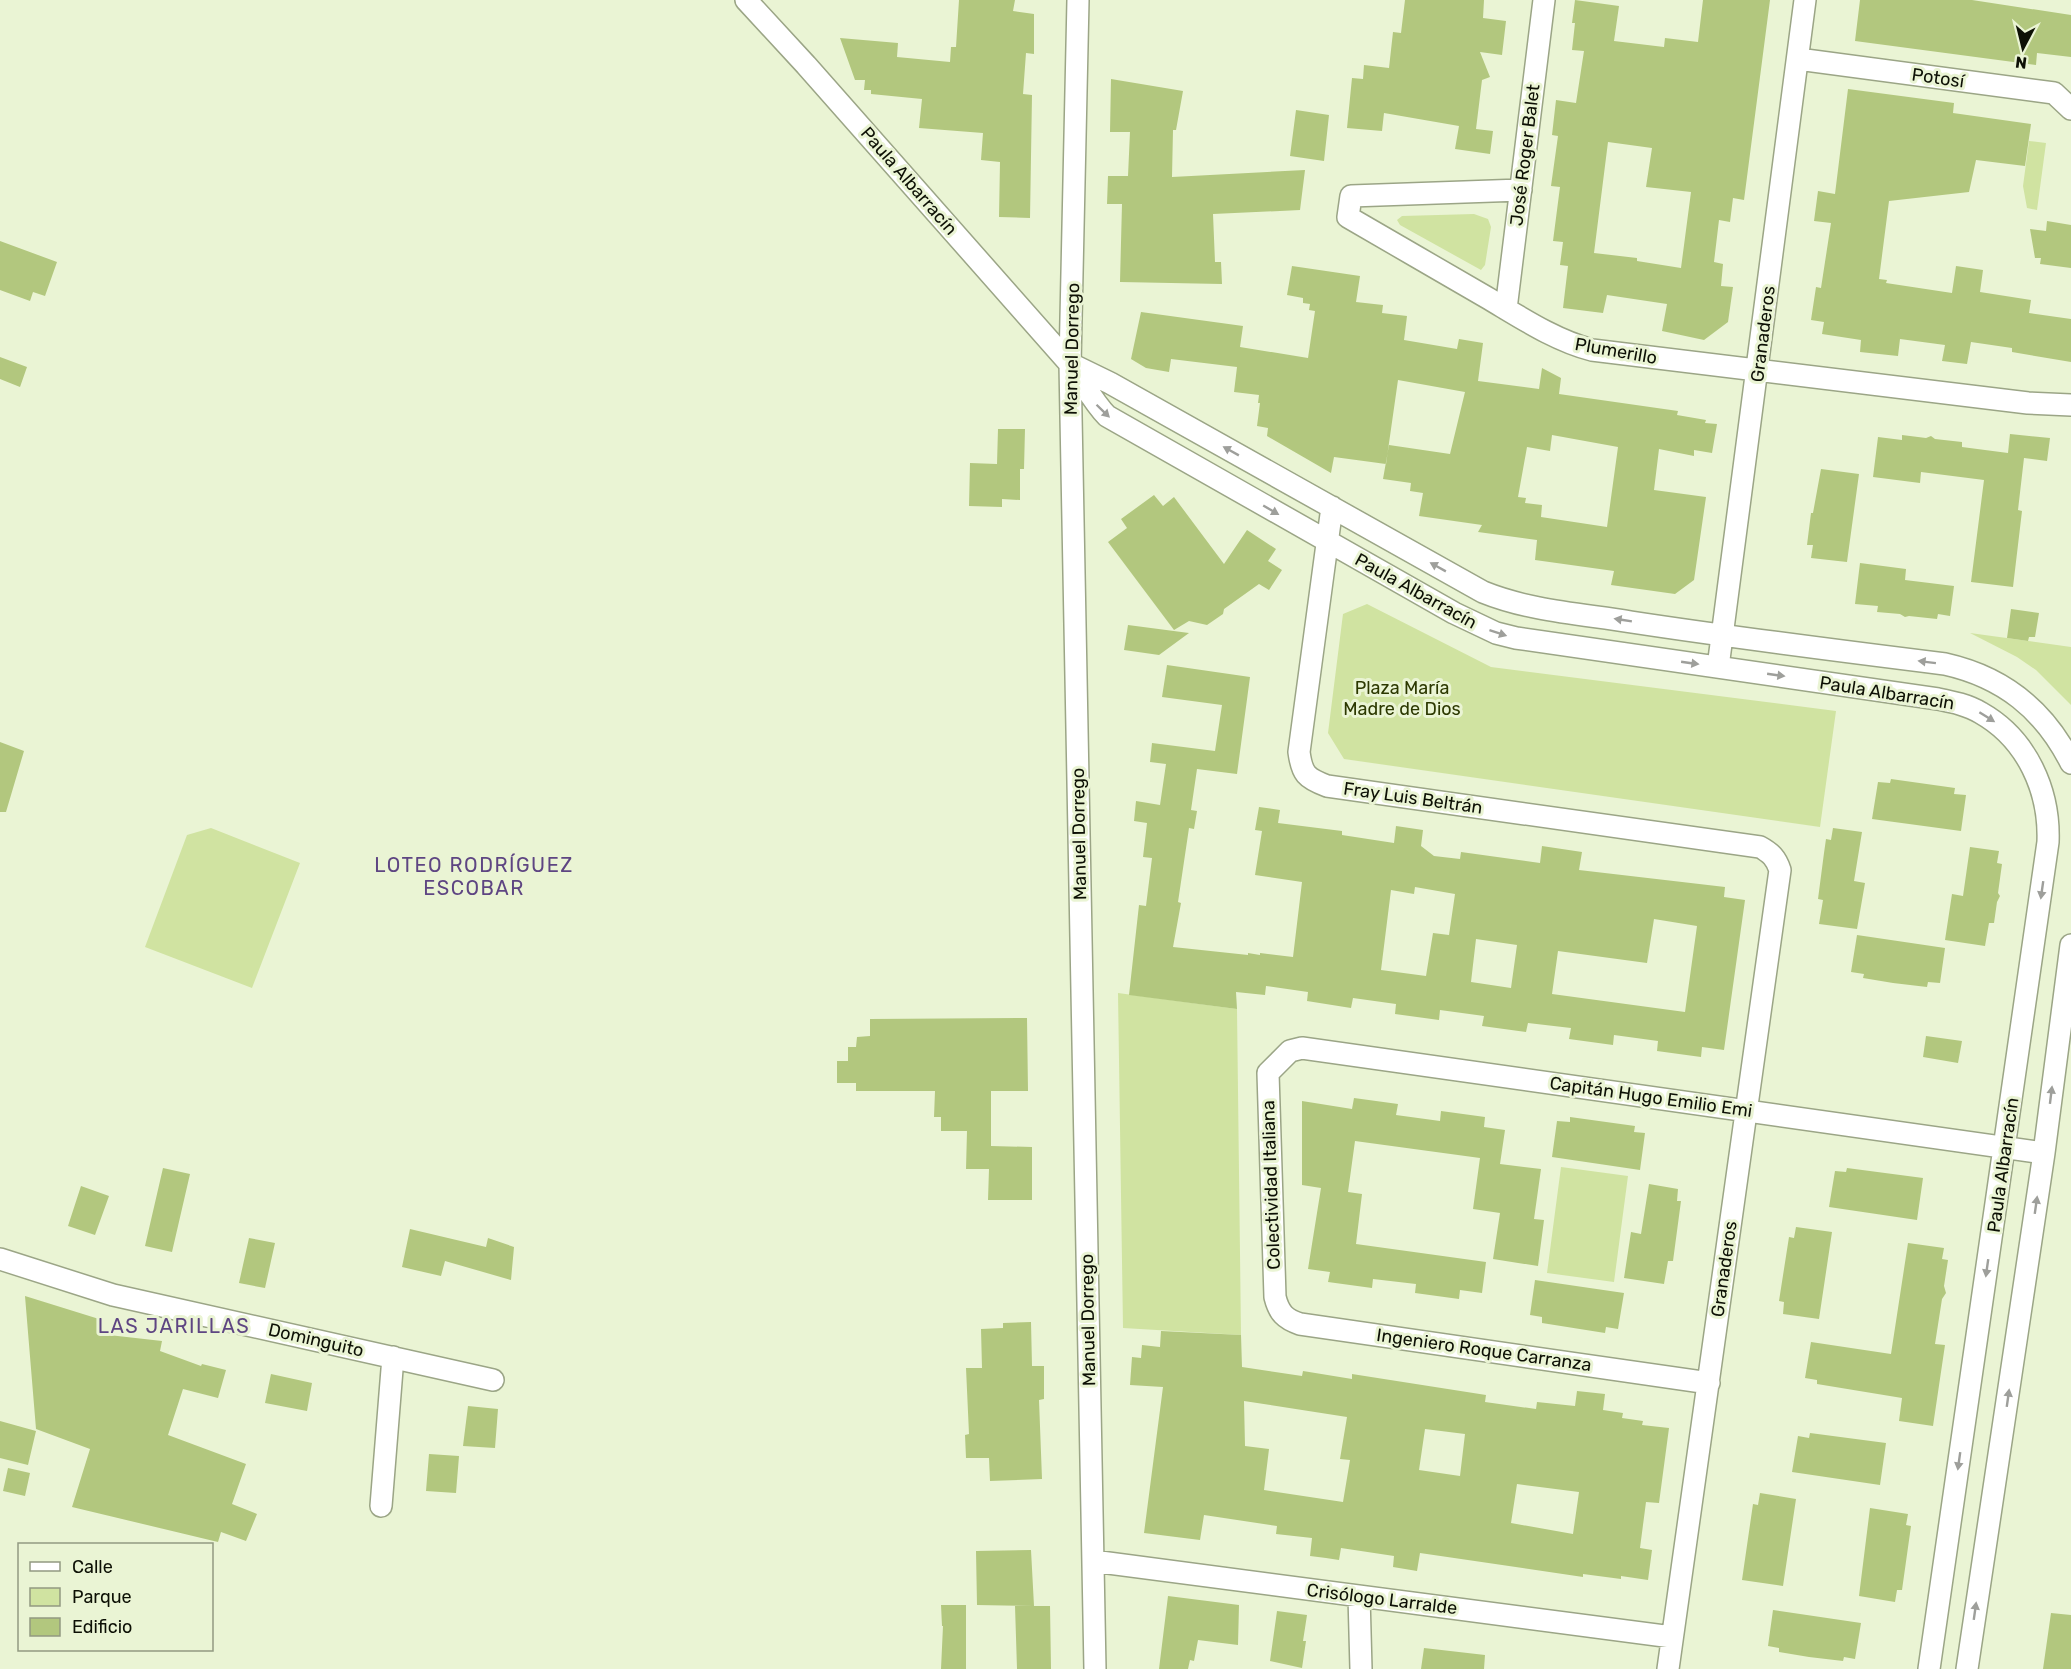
<svg xmlns="http://www.w3.org/2000/svg" width="2071" height="1669" viewBox="0 0 2071 1669" font-family="Rubik,sans-serif">
<rect width="100%" height="100%" fill="#eaf4d4"/>
<path fill="#d0e3a1" d="M 2029,141 L 2046,143 L 2037,210 L 2027,208 L 2023,186 Z
M 1474,214 L 1488,219 L 1491,227 L 1485,265 L 1481,270 L 1400,225 L 1397,220 L 1402,216 Z
M 1367,604 L 1491,667 L 1836,711 L 1820,827 L 1344,759 L 1328,733 L 1343,614 Z
M 1970,633 L 2071,647 L 2071,705 L 2036,670 L 2017,657 Z
M 211,828 L 300,863 L 252,988 L 145,947 L 187,835 Z
M 1118,993 L 1237,1009 L 1241,1335 L 1123,1328 Z
M 1561,1167 L 1628,1176 L 1614,1282 L 1547,1273 Z"/>
<path fill="#b2c77e" fill-rule="evenodd" d="M 959,0 L 1015,0 L 1013,11 L 1034,14 L 1034,54 L 1026,53 L 1023,94 L 1032,95 L 1030,218 L 999,217 L 1000,162 L 981,160 L 983,133 L 919,128 L 922,99 L 871,94 L 871,90 L 864,90 L 865,80 L 855,80 L 840,38 L 898,43 L 897,57 L 950,62 L 951,47 L 956,47 Z
M 1405,0 L 1484,0 L 1483,18 L 1506,21 L 1502,55 L 1480,52 L 1490,77 L 1482,80 L 1476,129 L 1493,131 L 1490,154 L 1455,149 L 1459,126 L 1384,113 L 1382,131 L 1347,128 L 1352,78 L 1363,79 L 1364,65 L 1389,68 L 1393,32 L 1401,33 Z
M 1575,0 L 1619,6 L 1614,41 L 1664,47 L 1665,38 L 1698,42 L 1703,0 L 1770,0 L 1744,200 L 1733,198 L 1730,222 L 1719,220 L 1714,262 L 1723,264 L 1721,286 L 1733,287 L 1728,322 L 1704,340 L 1662,331 L 1667,304 L 1607,295 L 1603,313 L 1563,308 L 1568,266 L 1560,265 L 1563,242 L 1553,241 L 1560,187 L 1551,186 L 1558,136 L 1552,135 L 1556,100 L 1576,103 L 1584,51 L 1572,50 L 1575,23 L 1572,23 ZM 1608,142 L 1652,148 L 1646,187 L 1691,192 L 1681,268 L 1637,261 L 1637,258 L 1594,253 Z
M 1860,0 L 1972,0 L 2071,15 L 2071,57 L 2037,53 L 2036,65 L 1855,41 Z
M 1111,79 L 1183,91 L 1176,130 L 1173,130 L 1172,177 L 1305,170 L 1300,210 L 1213,214 L 1215,262 L 1221,262 L 1222,284 L 1120,282 L 1122,204 L 1107,204 L 1108,176 L 1128,176 L 1130,132 L 1110,132 Z
M 1848,89 L 1954,103 L 1953,113 L 2031,124 L 2025,166 L 1976,160 L 1969,192 L 1889,201 L 1879,279 L 1887,280 L 1886,283 L 1952,293 L 1956,266 L 1983,270 L 1980,292 L 2031,300 L 2029,313 L 2071,319 L 2071,362 L 2012,352 L 2012,348 L 1971,342 L 1967,364 L 1942,361 L 1945,345 L 1900,339 L 1898,356 L 1860,352 L 1861,340 L 1822,334 L 1824,322 L 1811,320 L 1816,287 L 1821,288 L 1831,223 L 1814,221 L 1818,191 L 1835,194 Z
M 1296,110 L 1329,115 L 1324,161 L 1290,156 Z
M 2047,221 L 2071,225 L 2071,268 L 2040,264 L 2041,258 L 2035,258 L 2030,229 L 2046,231 Z
M 0,241 L 57,262 L 45,296 L 33,292 L 30,301 L 0,290 Z
M 1292,266 L 1360,276 L 1356,302 L 1383,305 L 1382,313 L 1407,316 L 1404,340 L 1457,349 L 1459,339 L 1483,343 L 1478,381 L 1539,389 L 1542,368 L 1561,378 L 1559,394 L 1678,411 L 1677,415 L 1706,420 L 1705,423 L 1717,424 L 1712,453 L 1694,450 L 1694,456 L 1659,449 L 1654,490 L 1706,497 L 1694,580 L 1675,594 L 1611,585 L 1614,571 L 1535,560 L 1537,540 L 1478,532 L 1482,525 L 1419,516 L 1423,493 L 1410,491 L 1411,483 L 1383,479 L 1389,445 L 1450,454 L 1465,392 L 1398,380 L 1386,464 L 1334,457 L 1331,473 L 1267,436 L 1268,428 L 1257,426 L 1260,403 L 1258,403 L 1259,395 L 1234,392 L 1237,367 L 1171,359 L 1169,372 L 1146,368 L 1131,359 L 1141,312 L 1243,326 L 1240,347 L 1308,358 L 1315,311 L 1309,310 L 1310,304 L 1303,303 L 1303,298 L 1287,295 ZM 1552,435 L 1618,447 L 1607,527 L 1541,517 L 1542,505 L 1525,503 L 1526,498 L 1518,497 L 1527,447 L 1550,451 Z
M 0,357 L 27,367 L 20,387 L 0,379 Z
M 998,429 L 1025,429 L 1024,469 L 1020,469 L 1020,500 L 1002,499 L 1002,507 L 969,506 L 970,463 L 997,464 Z
M 2010,434 L 2050,438 L 2047,461 L 2024,458 L 2018,510 L 2022,511 L 2013,587 L 1971,582 L 1984,480 L 1921,472 L 1920,483 L 1873,477 L 1878,437 L 1902,440 L 1902,435 L 1926,438 L 1931,436 L 1935,439 L 1962,442 L 1962,447 L 2008,453 Z
M 1821,469 L 1859,474 L 1847,562 L 1811,558 L 1813,545 L 1807,545 L 1811,513 L 1813,513 Z
M 1154,495 L 1163,506 L 1174,497 L 1224,564 L 1247,530 L 1276,549 L 1268,561 L 1282,570 L 1269,590 L 1259,584 L 1224,609 L 1223,614 L 1207,625 L 1189,621 L 1174,630 L 1108,542 L 1127,528 L 1121,519 Z
M 1860,563 L 1906,569 L 1905,580 L 1954,586 L 1950,616 L 1938,614 L 1937,619 L 1909,616 L 1905,617 L 1900,614 L 1877,612 L 1878,606 L 1855,604 Z
M 2011,609 L 2039,613 L 2035,637 L 2029,637 L 2028,641 L 2007,638 Z
M 1128,625 L 1189,633 L 1159,655 L 1124,650 Z
M 1167,665 L 1250,677 L 1237,774 L 1197,769 L 1191,810 L 1197,811 L 1194,829 L 1189,828 L 1178,902 L 1181,903 L 1173,947 L 1248,955 L 1248,953 L 1260,955 L 1260,953 L 1293,957 L 1302,882 L 1255,875 L 1262,831 L 1255,830 L 1259,807 L 1280,810 L 1278,823 L 1342,831 L 1342,835 L 1394,843 L 1396,826 L 1423,830 L 1421,846 L 1434,856 L 1460,859 L 1461,852 L 1540,863 L 1542,846 L 1582,852 L 1579,870 L 1725,887 L 1724,897 L 1745,900 L 1724,1050 L 1702,1047 L 1701,1057 L 1657,1051 L 1658,1041 L 1614,1035 L 1613,1045 L 1569,1039 L 1571,1028 L 1528,1023 L 1526,1032 L 1482,1026 L 1484,1016 L 1440,1010 L 1439,1020 L 1395,1014 L 1396,1004 L 1353,998 L 1351,1008 L 1307,1001 L 1308,992 L 1266,986 L 1265,995 L 1236,992 L 1237,1009 L 1129,995 L 1139,905 L 1146,906 L 1152,858 L 1143,857 L 1147,823 L 1134,821 L 1136,801 L 1160,805 L 1166,764 L 1150,762 L 1152,743 L 1215,751 L 1222,705 L 1162,697 ZM 1415,887 L 1455,894 L 1449,935 L 1433,933 L 1426,976 L 1381,970 L 1391,890 L 1414,894 ZM 1654,919 L 1697,926 L 1685,1012 L 1552,994 L 1558,951 L 1647,963 ZM 1476,939 L 1517,945 L 1511,988 L 1471,982 Z
M 0,742 L 24,751 L 6,812 L 0,812 Z
M 1891,779 L 1955,788 L 1954,794 L 1966,795 L 1961,831 L 1872,819 L 1878,782 L 1890,783 Z
M 1833,828 L 1862,832 L 1854,881 L 1865,883 L 1857,929 L 1819,924 L 1823,900 L 1818,899 L 1824,853 L 1826,839 L 1831,840 Z
M 1970,847 L 1999,851 L 1997,863 L 2002,864 L 1998,893 L 2000,896 L 1997,902 L 1994,923 L 1989,923 L 1985,946 L 1945,940 L 1952,894 L 1963,896 Z
M 1857,935 L 1945,948 L 1940,983 L 1928,982 L 1927,987 L 1893,983 L 1863,978 L 1864,974 L 1851,972 Z
M 1027,1018 L 1028,1091 L 991,1091 L 991,1146 L 1032,1147 L 1032,1200 L 988,1200 L 989,1169 L 966,1169 L 967,1131 L 941,1131 L 941,1117 L 934,1117 L 935,1091 L 856,1091 L 856,1083 L 837,1083 L 837,1061 L 848,1061 L 848,1047 L 856,1047 L 857,1037 L 870,1036 L 870,1019 Z
M 1926,1036 L 1962,1041 L 1958,1063 L 1923,1057 Z
M 1354,1098 L 1398,1104 L 1396,1115 L 1440,1121 L 1441,1111 L 1485,1117 L 1484,1127 L 1505,1130 L 1500,1164 L 1541,1169 L 1534,1219 L 1544,1220 L 1538,1266 L 1493,1259 L 1500,1213 L 1473,1209 L 1480,1158 L 1355,1141 L 1348,1192 L 1362,1194 L 1356,1244 L 1486,1262 L 1482,1293 L 1460,1290 L 1459,1299 L 1415,1293 L 1416,1284 L 1373,1279 L 1372,1288 L 1328,1282 L 1330,1272 L 1308,1269 L 1321,1188 L 1302,1185 L 1302,1101 L 1352,1109 Z
M 1570,1117 L 1635,1126 L 1634,1132 L 1645,1133 L 1640,1170 L 1552,1157 L 1557,1121 L 1570,1122 Z
M 163,1168 L 190,1174 L 172,1252 L 145,1246 Z
M 1847,1168 L 1923,1178 L 1917,1220 L 1829,1207 L 1835,1171 L 1846,1172 Z
M 1649,1184 L 1678,1189 L 1677,1201 L 1681,1201 L 1673,1261 L 1668,1261 L 1664,1284 L 1624,1278 L 1631,1232 L 1641,1234 Z
M 81,1186 L 109,1196 L 95,1235 L 68,1226 Z
M 1796,1227 L 1832,1232 L 1819,1319 L 1783,1314 L 1784,1302 L 1779,1301 L 1789,1237 L 1794,1238 Z
M 410,1229 L 486,1247 L 488,1238 L 514,1247 L 511,1280 L 445,1261 L 441,1276 L 402,1267 Z
M 249,1238 L 275,1243 L 265,1288 L 239,1283 Z
M 1908,1243 L 1944,1248 L 1942,1259 L 1948,1260 L 1944,1286 L 1946,1293 L 1942,1299 L 1935,1344 L 1945,1345 L 1933,1426 L 1899,1421 L 1902,1398 L 1817,1384 L 1817,1380 L 1805,1378 L 1811,1342 L 1891,1354 Z
M 1535,1280 L 1624,1293 L 1618,1329 L 1606,1327 L 1605,1333 L 1542,1323 L 1542,1317 L 1530,1315 Z
M 25,1296 L 99,1319 L 100,1334 L 162,1341 L 160,1351 L 201,1366 L 202,1364 L 226,1370 L 218,1398 L 183,1389 L 168,1435 L 246,1464 L 232,1504 L 257,1514 L 246,1541 L 221,1532 L 218,1542 L 72,1507 L 90,1449 L 36,1429 Z
M 1031,1322 L 1032,1366 L 1044,1366 L 1044,1399 L 1039,1400 L 1042,1479 L 990,1481 L 989,1458 L 966,1458 L 965,1435 L 969,1434 L 966,1368 L 982,1368 L 981,1329 L 1003,1328 L 1003,1323 Z
M 1161,1331 L 1241,1335 L 1242,1367 L 1302,1376 L 1303,1371 L 1352,1379 L 1352,1374 L 1486,1395 L 1485,1402 L 1536,1409 L 1537,1402 L 1575,1406 L 1577,1391 L 1605,1394 L 1603,1410 L 1623,1413 L 1622,1418 L 1643,1421 L 1642,1425 L 1669,1428 L 1659,1503 L 1646,1502 L 1640,1548 L 1652,1550 L 1648,1580 L 1621,1576 L 1621,1579 L 1583,1574 L 1583,1577 L 1420,1553 L 1417,1571 L 1393,1567 L 1394,1556 L 1341,1548 L 1339,1560 L 1326,1558 L 1310,1556 L 1312,1538 L 1276,1534 L 1277,1526 L 1204,1515 L 1200,1540 L 1144,1533 L 1163,1387 L 1130,1385 L 1132,1357 L 1141,1358 L 1142,1345 L 1160,1347 ZM 1244,1401 L 1347,1417 L 1340,1459 L 1350,1460 L 1343,1502 L 1264,1490 L 1269,1449 L 1245,1446 ZM 1425,1429 L 1465,1434 L 1460,1476 L 1419,1470 ZM 1517,1484 L 1579,1492 L 1573,1534 L 1511,1523 Z
M 271,1374 L 312,1383 L 307,1411 L 265,1403 Z
M 468,1406 L 498,1409 L 495,1448 L 463,1446 Z
M 0,1421 L 36,1431 L 28,1465 L 0,1458 Z
M 1810,1433 L 1886,1443 L 1880,1485 L 1792,1472 L 1798,1436 L 1809,1438 Z
M 429,1454 L 459,1456 L 456,1493 L 426,1491 Z
M 8,1468 L 30,1473 L 25,1496 L 3,1491 Z
M 1760,1493 L 1796,1499 L 1783,1586 L 1742,1580 L 1753,1504 L 1758,1505 Z
M 1870,1508 L 1908,1514 L 1906,1525 L 1911,1526 L 1902,1590 L 1897,1590 L 1895,1602 L 1859,1596 Z
M 1031,1550 L 1034,1606 L 977,1605 L 976,1551 Z
M 1168,1596 L 1239,1605 L 1238,1645 L 1198,1640 L 1194,1661 L 1190,1660 L 1188,1669 L 1159,1669 Z
M 941,1605 L 966,1605 L 966,1669 L 941,1669 L 943,1626 L 942,1626 Z
M 1015,1606 L 1050,1606 L 1051,1669 L 1017,1669 Z
M 1773,1610 L 1861,1623 L 1855,1659 L 1844,1657 L 1843,1661 L 1809,1657 L 1779,1652 L 1779,1648 L 1768,1646 Z
M 1277,1611 L 1307,1615 L 1303,1641 L 1306,1641 L 1302,1668 L 1270,1661 Z
M 2051,1613 L 2071,1615 L 2071,1669 L 2043,1669 Z
M 1424,1648 L 1485,1655 L 1484,1669 L 1421,1669 Z"/>
<g fill="none" stroke-linecap="round" stroke-linejoin="round">
<g stroke="#9ba586" stroke-width="24">
<path id="minor" d="M 746,0 L 806,65 L 1070,364 C 1083,381 1092,401 1107,416 L 1454,613 L 1496,633 L 1516,638 L 1938,699 C 1953,702 1968,705 1981,713 C 2027,739 2050,791 2048,842 L 1929,1669
M 1078,0 L 1070,364 L 1095,1669
M 1798,59 L 2054,93 L 2071,109
M 1521,190 L 1351,196 L 1348,217 C 1394,244 1440,270 1486,297 C 1520,317 1554,340 1592,350 L 2028,403 L 2071,405
M 1506,309 L 1544,0
M 1073,365 L 1110,383 L 1483,592 C 1530,611 1582,614 1631,622 C 1736,638 1840,651 1945,664 C 2003,677 2044,709 2071,763
M 1332,507 L 1299,752 C 1302,774 1306,778 1327,786 L 1760,847 C 1771,853 1776,858 1780,870 L 1668,1669
M 1718,667 L 1805,0
M 0,1259 L 113,1295 L 493,1380
M 1709,1383 L 1300,1324 C 1285,1319 1279,1313 1275,1297 L 1268,1073 L 1290,1051 L 1302,1048 L 2044,1153
M 381,1506 L 393,1357
M 1093,1561 L 1672,1637
M 1359,1596 L 1361,1669
M 1967,1669 L 2044,1153 L 2071,945"/>
</g>
<use href="#minor" stroke="#fff" stroke-width="21"/>
</g>
<defs><path id="oneway-solid" d="M-6-.8H1V-3.2L6.5 0L1 3.2V.8H-6Z" transform="scale(1.5)"/></defs>
<g fill="#9e9f9b">
<use href="#oneway-solid" transform="translate(1103 411) rotate(44)"/>
<use href="#oneway-solid" transform="translate(1231 451) rotate(-151)"/>
<use href="#oneway-solid" transform="translate(1271 510) rotate(30)"/>
<use href="#oneway-solid" transform="translate(1438 567) rotate(-151)"/>
<use href="#oneway-solid" transform="translate(1623 620) rotate(-171)"/>
<use href="#oneway-solid" transform="translate(1498 633) rotate(18)"/>
<use href="#oneway-solid" transform="translate(1927 662) rotate(-173)"/>
<use href="#oneway-solid" transform="translate(1690 663) rotate(8)"/>
<use href="#oneway-solid" transform="translate(1776 675) rotate(8)"/>
<use href="#oneway-solid" transform="translate(1987 717) rotate(32)"/>
<use href="#oneway-solid" transform="translate(2042 890) rotate(98)"/>
<use href="#oneway-solid" transform="translate(2051 1095) rotate(-83)"/>
<use href="#oneway-solid" transform="translate(2036 1205) rotate(-82)"/>
<use href="#oneway-solid" transform="translate(1987 1268) rotate(98)"/>
<use href="#oneway-solid" transform="translate(2008 1398) rotate(-82)"/>
<use href="#oneway-solid" transform="translate(1959 1461) rotate(98)"/>
<use href="#oneway-solid" transform="translate(1975 1611) rotate(-82)"/>
</g>
<g text-anchor="middle" dominant-baseline="central" stroke-width="6" stroke-linejoin="round" paint-order="stroke">
<g font-size="18" fill="#0d1005" stroke="#eaf4d4">
<text transform="translate(1938 78) rotate(8)">Potosí</text>
<text transform="translate(1525 155) rotate(-83)">José Roger Balet</text>
<text transform="translate(909 181) rotate(49)">Paula Albarracín</text>
<text transform="translate(1763 334) rotate(-83)">Granaderos</text>
<text transform="translate(1072 349) rotate(-89)">Manuel Dorrego</text>
<text transform="translate(1616 351) rotate(10)">Plumerillo</text>
<text transform="translate(1416 591) rotate(29)">Paula Albarracín</text>
<text transform="translate(1887 693) rotate(9)">Paula Albarracín</text>
<text transform="translate(1413 798) rotate(8)">Fray Luis Beltrán</text>
<text transform="translate(1079 834) rotate(-91)">Manuel Dorrego</text>
<text transform="translate(1651 1097) rotate(8)">Capitán Hugo Emilio Emi</text>
<text transform="translate(2003 1165) rotate(-82)">Paula Albarracín</text>
<text transform="translate(1271 1185) rotate(-92)">Colectividad Italiana</text>
<text transform="translate(1724 1269) rotate(-82)">Granaderos</text>
<text transform="translate(1088 1320) rotate(-91)">Manuel Dorrego</text>
<text transform="translate(316 1340) rotate(13)">Dominguito</text>
<text transform="translate(1484 1350) rotate(8)">Ingeniero Roque Carranza</text>
<text transform="translate(1382 1599) rotate(7)">Crisólogo Larralde</text>
</g>
<g font-size="18" fill="#2c3800" stroke="#eaf4d4">
<text x="1402" y="688">Plaza María<tspan x="1402" dy="21">Madre de Dios</tspan></text>
</g>
<g font-size="20" letter-spacing="1.5" fill="#5e4582" stroke="#eaf4d4">
<text x="474" y="865">LOTEO RODRÍGUEZ<tspan x="474" dy="23">ESCOBAR</tspan></text>
<text x="174" y="1326">LAS JARILLAS</text>
</g>
</g>
<rect x="18" y="1543" width="195" height="108" fill="#eaf4d4" stroke="#929981" stroke-width="1.5"/>
<rect x="30" y="1562" width="30" height="9" fill="#ffffff" stroke="#929981" stroke-width="1.5"/>
<text x="72" y="1573" font-size="18" fill="#0d1005">Calle</text>
<rect x="30" y="1588" width="30" height="18" fill="#d0e3a1" stroke="#929981" stroke-width="1.5"/>
<text x="72" y="1603" font-size="18" fill="#0d1005">Parque</text>
<rect x="30" y="1618" width="30" height="18" fill="#b2c77e" stroke="#929981" stroke-width="1.5"/>
<text x="72" y="1633" font-size="18" fill="#0d1005">Edificio</text>
<g transform="translate(2023 48) rotate(187)" stroke="#eaf4d4" stroke-width="4.5" paint-order="stroke">
<path d="M0-4.5L10 22L0 15L-10 22Z" fill="#0d1005"/>
<text y="-9" font-size="16" font-weight="bold" text-anchor="middle" fill="#0d1005">N</text>
</g>
</svg>
